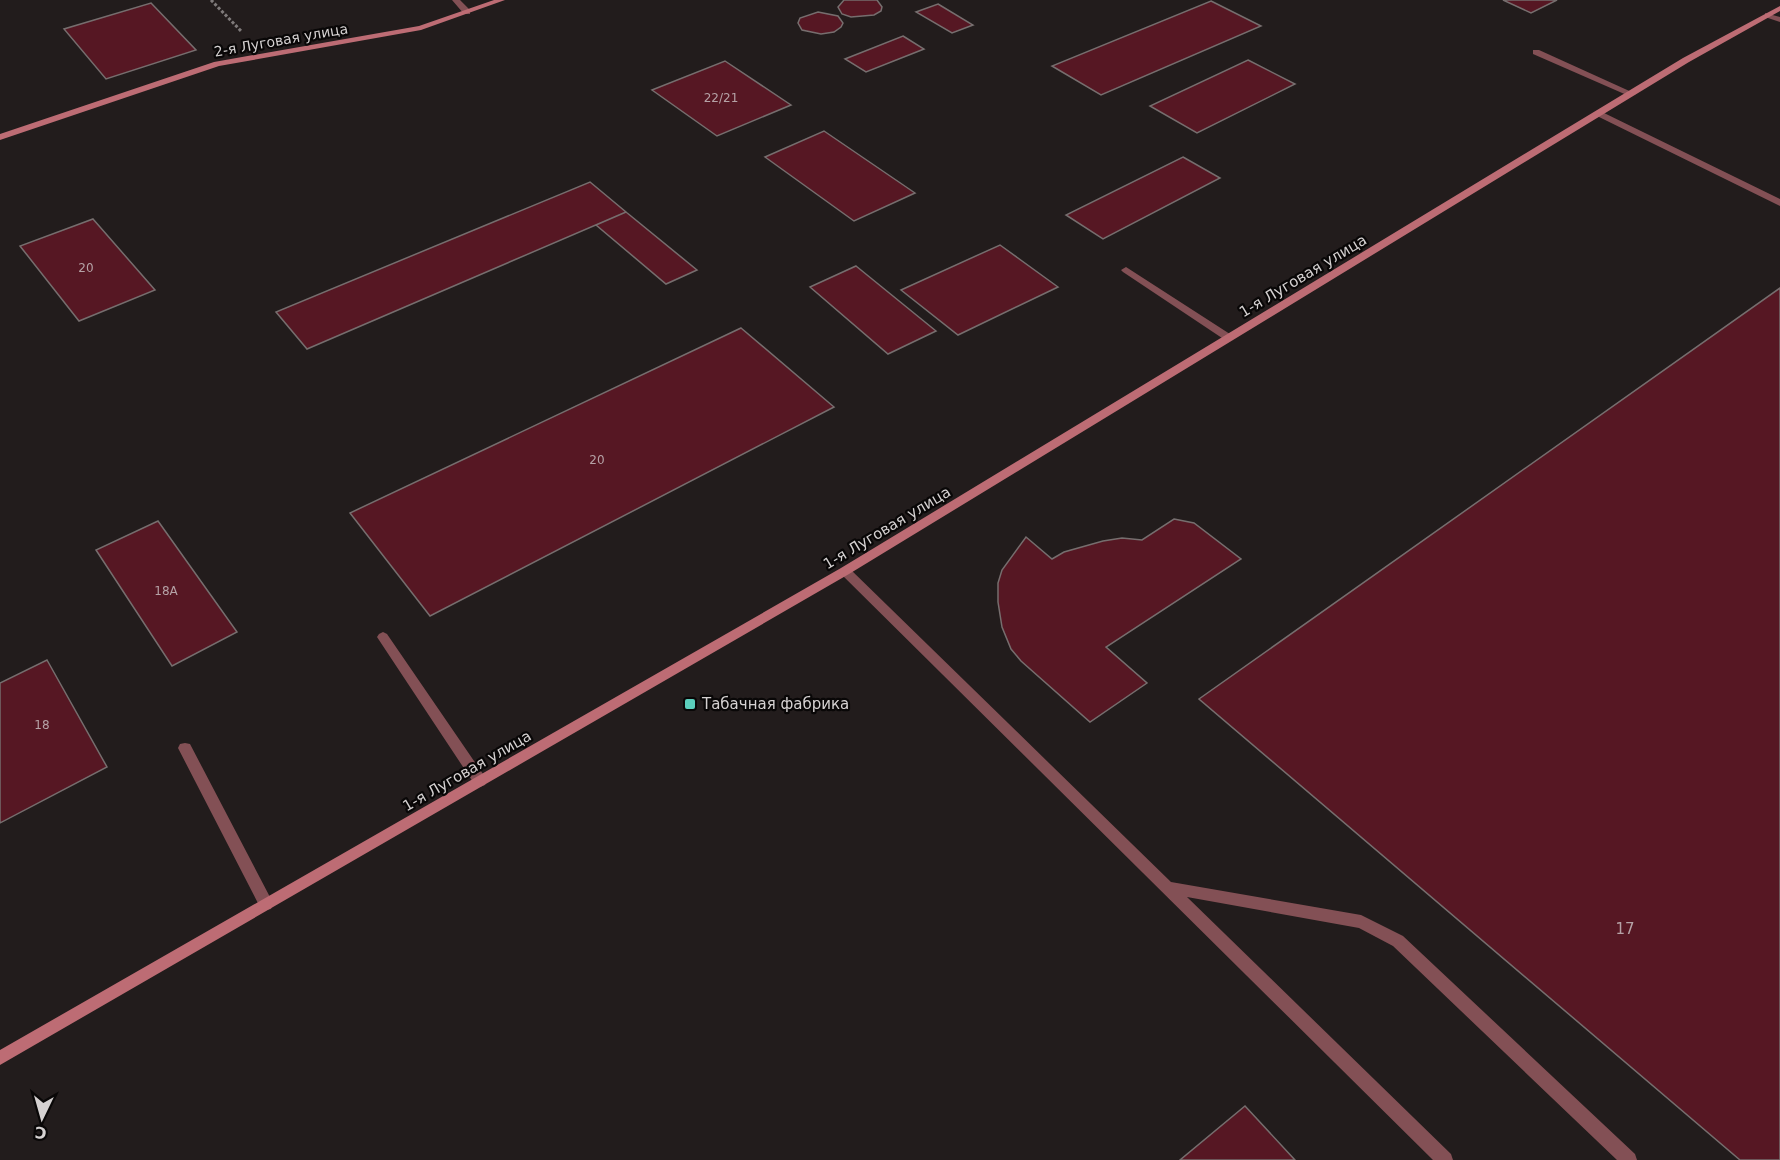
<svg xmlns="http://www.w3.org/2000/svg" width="1780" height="1160" viewBox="0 0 1780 1160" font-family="'DejaVu Sans',sans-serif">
<rect width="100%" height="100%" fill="#221c1c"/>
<path fill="#561723" stroke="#766e6e" stroke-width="1.5" d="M 844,0 L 877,0 L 882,7 L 881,11 L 874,15 L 851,17 L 842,14 L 838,7 Z
M 1503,0 L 1557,0 L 1531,13 Z
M 1211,1 L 1261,26 L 1101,95 L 1052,66 Z
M 151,3 L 196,50 L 106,79 L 64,29 Z
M 938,4 L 973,25 L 952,33 L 916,12 Z
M 818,12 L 838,16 L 843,23 L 841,27 L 834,32 L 821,34 L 802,30 L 798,23 L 800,18 Z
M 903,36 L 924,49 L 866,72 L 845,59 Z
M 1248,60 L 1295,84 L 1197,133 L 1150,106 Z
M 725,61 L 791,105 L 717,136 L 652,90 Z
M 824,131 L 915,193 L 854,221 L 765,157 Z
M 1183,157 L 1220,178 L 1103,239 L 1066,215 Z
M 590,182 L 626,212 L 307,349 L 276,312 Z
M 626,212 L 697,270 L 666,284 L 596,225 Z
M 93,219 L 155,290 L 79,321 L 20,246 Z
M 1000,245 L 1058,287 L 958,335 L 901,290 Z
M 856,266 L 936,331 L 888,354 L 810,287 Z
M 1780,288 L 1780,1160 L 1740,1160 L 1199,699 Z
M 741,328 L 834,407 L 430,616 L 350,513 Z
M 1174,519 L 1194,523 L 1241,559 L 1106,647 L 1147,683 L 1090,722 L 1021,661 L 1011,649 L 1002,627 L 998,602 L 998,583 L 1002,570 L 1026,537 L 1052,559 L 1064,552 L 1103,541 L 1122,538 L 1142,540 Z
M 158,521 L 237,632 L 172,666 L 96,550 Z
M 47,660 L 107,767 L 0,823 L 0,683 Z
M 1245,1106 L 1295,1160 L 1180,1160 Z"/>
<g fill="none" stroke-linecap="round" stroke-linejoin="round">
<path stroke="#7f7a7a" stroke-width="3" stroke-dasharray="3 2" stroke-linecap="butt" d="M 211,0 L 242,32"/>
<path fill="#835055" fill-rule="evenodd" d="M 452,0 L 460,0 L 470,10 L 470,14 L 464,14 Z
M 1765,13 L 1780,17 L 1780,22 L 1765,17 Z
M 1533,50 L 1539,50 L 1636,94 L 1629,96 L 1533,54 Z
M 1600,111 L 1780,199 L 1780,206 L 1597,116 L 1597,112 Z
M 1126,267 L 1233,336 L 1233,340 L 1225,340 L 1123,272 L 1121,270 Z
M 845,567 L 849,568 L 1171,882 L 1361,915 L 1403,936 L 1635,1154 L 1637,1160 L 1617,1160 L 1393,946 L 1359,928 L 1187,897 L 1451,1154 L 1453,1160 L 1433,1160 L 841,574 L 839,571 Z
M 383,632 L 387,634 L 485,777 L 487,781 L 485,785 L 480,787 L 475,785 L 379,640 L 377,637 L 379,634 Z
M 185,743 L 190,744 L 271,899 L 273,904 L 271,909 L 266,910 L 261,909 L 178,748 L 180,744 Z"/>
<path fill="#bd6c74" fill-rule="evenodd" d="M 494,0 L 505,0 L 421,30 L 219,66 L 0,140 L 0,134 L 214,62 L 419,26 Z
M 1780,6 L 1780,11 L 1689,62 L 849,574 L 0,1065 L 0,1050 L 841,568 L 1683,58 Z"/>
</g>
<rect fill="#5bcebc" stroke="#090707" stroke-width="2" x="684" y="698" width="12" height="12" rx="3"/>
<g text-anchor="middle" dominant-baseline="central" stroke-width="4.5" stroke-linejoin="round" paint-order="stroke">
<g font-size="12" fill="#b5a2a6">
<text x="721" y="98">22/21</text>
<text x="86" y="268">20</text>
<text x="597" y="460">20</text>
<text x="166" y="591">18А</text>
<text x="42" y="725">18</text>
</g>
<g font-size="14" fill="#d5d1d1" stroke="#090707">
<text transform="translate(281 40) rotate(-10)">2-я Луговая улица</text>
</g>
<g font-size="15" fill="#d5d1d1" stroke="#090707">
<text transform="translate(1303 276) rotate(-31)">1-я Луговая улица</text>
<text transform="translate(887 528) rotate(-31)">1-я Луговая улица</text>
<text transform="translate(467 771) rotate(-30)">1-я Луговая улица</text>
</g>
<g font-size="15" fill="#d5d1d1" stroke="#090707" text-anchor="start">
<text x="702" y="704">Табачная фабрика</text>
</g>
<g font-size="15" fill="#b5a2a6">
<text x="1625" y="929">17</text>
</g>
</g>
<g transform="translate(42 1118) rotate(185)" stroke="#090707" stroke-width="4.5" paint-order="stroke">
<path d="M0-4.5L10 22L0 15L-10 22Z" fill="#d5d1d1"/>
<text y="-9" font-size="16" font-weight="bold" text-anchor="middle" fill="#d5d1d1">С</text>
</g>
</svg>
